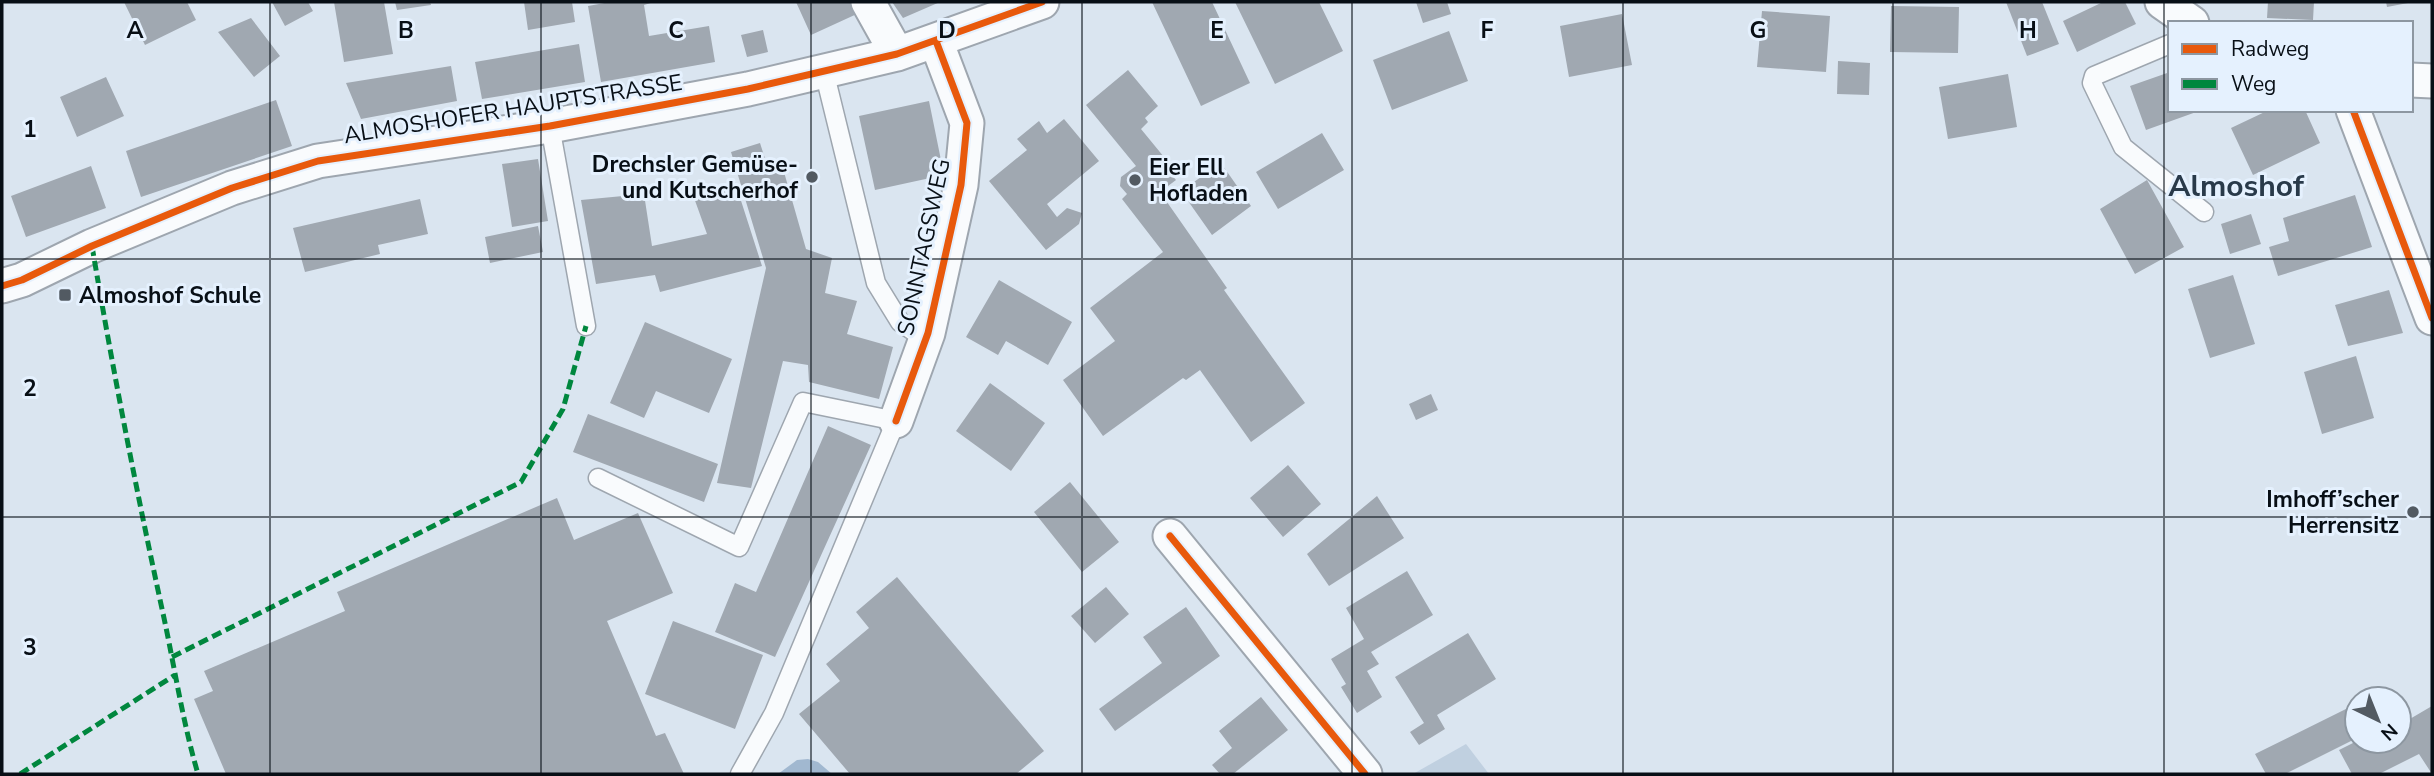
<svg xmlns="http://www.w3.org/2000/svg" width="2434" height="776" viewBox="0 0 2434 776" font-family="'Nunito Sans',sans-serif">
<rect width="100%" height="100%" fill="#dae5f0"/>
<path fill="#c0d0e0" d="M 1466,744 L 1489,774 L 1413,774 Z"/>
<path fill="#a1b8d0" d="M 808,759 L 818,762 L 832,774 L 778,774 L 797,760 Z"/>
<path fill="#a0a8b1" d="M 124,2 L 187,2 L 196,20 L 145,45 Z
M 272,2 L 308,2 L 313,11 L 285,26 Z
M 334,2 L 384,2 L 393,54 L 344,62 Z
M 395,2 L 430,2 L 431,5 L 397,10 Z
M 524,2 L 572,2 L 575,22 L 528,30 Z
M 610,2 L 654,2 L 644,5 L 649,36 L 709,26 L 715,62 L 601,82 L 588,6 Z
M 796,2 L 854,2 L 859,13 L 811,35 Z
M 892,2 L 940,2 L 903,18 Z
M 1152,2 L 1212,2 L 1250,83 L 1201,106 Z
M 1235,2 L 1319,2 L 1343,51 L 1275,84 Z
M 1416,2 L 1447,2 L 1451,14 L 1423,23 Z
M 2006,2 L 2042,2 L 2059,44 L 2027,56 Z
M 2103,2 L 2125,2 L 2136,24 L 2077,52 L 2063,21 Z
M 2268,2 L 2314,2 L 2313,20 L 2267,18 Z
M 2386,2 L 2408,2 L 2408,3 L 2387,7 Z
M 1891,6 L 1959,7 L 1958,53 L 1890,52 Z
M 1762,11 L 1830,16 L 1826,72 L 1757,67 Z
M 1622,14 L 1632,65 L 1569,77 L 1560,26 Z
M 251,18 L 280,56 L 254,77 L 218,32 Z
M 763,30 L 768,52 L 747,57 L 741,35 Z
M 1449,31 L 1468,81 L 1392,110 L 1373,60 Z
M 579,44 L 585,82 L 482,99 L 475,62 Z
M 1838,61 L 1870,63 L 1869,95 L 1837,94 Z
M 451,66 L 457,101 L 361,119 L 346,83 Z
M 1128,70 L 1158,106 L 1145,118 L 1148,122 L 1141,129 L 1173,168 L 1169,172 L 1176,180 L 1160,192 L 1227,288 L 1224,290 L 1305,403 L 1251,442 L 1200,370 L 1186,380 L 1183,378 L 1103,436 L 1063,380 L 1115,341 L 1090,308 L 1163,252 L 1122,199 L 1127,194 L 1120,186 L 1121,177 L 1136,166 L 1086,105 Z
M 2170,72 L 2170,110 L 2199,111 L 2146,130 L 2130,86 Z
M 2008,74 L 2017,127 L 1948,139 L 1939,87 Z
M 106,77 L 124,116 L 77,137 L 60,97 Z
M 276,100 L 292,146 L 141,197 L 126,151 Z
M 929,101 L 944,175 L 875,190 L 859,116 Z
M 2269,110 L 2305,110 L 2320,143 L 2253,175 L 2231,128 Z
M 1064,119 L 1099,161 L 1047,204 L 1057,217 L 1067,208 L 1082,213 L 1079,224 L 1046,250 L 989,181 L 1027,150 L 1017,139 L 1039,121 L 1047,133 Z
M 1322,133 L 1344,170 L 1278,209 L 1256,172 Z
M 760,143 L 770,174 L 784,172 L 806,249 L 832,258 L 825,293 L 857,301 L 847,334 L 893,347 L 879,399 L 809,382 L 808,365 L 783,361 L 751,488 L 717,483 L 766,268 L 731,152 Z
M 538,159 L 548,221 L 512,227 L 502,164 Z
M 1221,163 L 1251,206 L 1212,235 L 1181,191 Z
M 91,166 L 106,208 L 26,237 L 11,196 Z
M 2147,180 L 2184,247 L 2135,274 L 2100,209 Z
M 735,182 L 762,266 L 660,292 L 655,275 L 596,284 L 581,200 L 644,194 L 652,246 L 707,234 L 693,195 Z
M 2355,195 L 2372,247 L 2278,276 L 2269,247 L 2289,241 L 2283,218 Z
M 420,199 L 428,234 L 378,245 L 380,254 L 305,272 L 293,228 Z
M 2251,214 L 2261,244 L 2230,254 L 2221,224 Z
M 538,226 L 543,252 L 490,263 L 485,237 Z
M 2233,275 L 2255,344 L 2210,358 L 2188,289 Z
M 999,280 L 1072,322 L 1048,365 L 1006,341 L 998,355 L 966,337 Z
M 2389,290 L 2403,333 L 2348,346 L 2335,305 Z
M 645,322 L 732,359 L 709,413 L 656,391 L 644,418 L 610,403 Z
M 2356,356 L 2374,418 L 2322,434 L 2304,372 Z
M 990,383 L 1045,423 L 1011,471 L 956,431 Z
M 1431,394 L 1438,410 L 1416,420 L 1409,404 Z
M 588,414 L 718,464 L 704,502 L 573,452 Z
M 828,426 L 871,445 L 775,657 L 715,632 L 735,583 L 756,592 Z
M 1288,465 L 1321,504 L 1283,537 L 1250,498 Z
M 1070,482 L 1119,542 L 1082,572 L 1034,512 Z
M 1377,496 L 1404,538 L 1329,586 L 1307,554 Z
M 557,498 L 574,540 L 638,513 L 673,593 L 607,621 L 656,736 L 665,733 L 684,774 L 226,774 L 194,699 L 213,691 L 204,671 L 345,611 L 337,592 Z
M 1407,571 L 1433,615 L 1371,652 L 1379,664 L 1367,671 L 1382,697 L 1357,713 L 1341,687 L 1346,684 L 1331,659 L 1364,639 L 1346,608 Z
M 897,577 L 1044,751 L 1016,774 L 850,774 L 799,714 L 840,681 L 826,664 L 869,628 L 856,612 Z
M 1106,587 L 1129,614 L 1095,643 L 1071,616 Z
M 1186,607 L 1220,656 L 1115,731 L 1099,709 L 1162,663 L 1143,637 Z
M 673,621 L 763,655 L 735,729 L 645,694 Z
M 1468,633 L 1496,679 L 1437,715 L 1445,729 L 1419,745 L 1410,732 L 1424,723 L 1395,677 Z
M 1261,697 L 1288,730 L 1233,774 L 1220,774 L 1212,765 L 1232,748 L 1219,731 Z
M 2356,704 L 2357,738 L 2285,774 L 2266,774 L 2255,754 Z
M 2432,706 L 2432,774 L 2419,754 L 2379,774 L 2352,774 L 2339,750 L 2357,741 L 2399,741 L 2399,720 L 2403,723 Z"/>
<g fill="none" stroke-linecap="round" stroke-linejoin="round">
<g stroke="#9ea6af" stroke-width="21">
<path id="lane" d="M 2170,44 L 2094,76 L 2092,83 L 2123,147 L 2204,212
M 824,71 L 876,283 L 900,322 L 925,339
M 550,126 L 586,326
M 598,478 L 739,547 L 803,402 L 896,421 L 774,713 L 740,774"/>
</g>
<g stroke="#9ea6af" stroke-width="37">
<path id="street" d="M 868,2 L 897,54
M 2162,2 L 2192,23
M 2411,80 L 2432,81
M 2353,110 L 2432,318
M 2,286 L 22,280 L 92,246 L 232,188 L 318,161 L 550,126 L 748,89 L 897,54 L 1042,2
M 896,421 L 928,333 L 961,185 L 967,123 L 936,41
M 1170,536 L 1365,774"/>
</g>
<use href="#lane" stroke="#f9fbfd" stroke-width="18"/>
<use href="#street" stroke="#f9fbfd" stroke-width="33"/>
<path stroke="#00873e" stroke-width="5" stroke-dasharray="10 5" stroke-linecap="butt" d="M 92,246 C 113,371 137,494 164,618 C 175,670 183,723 198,774
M 172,657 L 521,482 L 563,409 L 586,326
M 20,774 L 175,675"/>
<g stroke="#e5f1fe" stroke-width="11">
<path id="cycleway" d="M 2353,110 L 2432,318
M 2,286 L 22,280 L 92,246 L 232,188 L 318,161 L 550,126 L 748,89 L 897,54 L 1042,2
M 896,421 L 928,333 L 961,185 L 967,123 L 936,41
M 1170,536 L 1365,774"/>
</g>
<use href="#cycleway" stroke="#e8590c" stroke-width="7"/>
</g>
<path fill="none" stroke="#080f16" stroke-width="2" stroke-opacity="0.55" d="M 270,2 L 270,774M 541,2 L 541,774M 811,2 L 811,774M 1082,2 L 1082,774M 1352,2 L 1352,774M 1623,2 L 1623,774M 1893,2 L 1893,774M 2164,2 L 2164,774M 2,259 L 2432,259M 2,517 L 2432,517"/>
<g fill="#525a62" stroke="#e5f1fe" stroke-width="2.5">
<circle cx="812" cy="177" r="7"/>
<circle cx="1135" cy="180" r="7"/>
<rect x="58" y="288" width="14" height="14" rx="3.5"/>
<circle cx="2413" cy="512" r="7"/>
</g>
<g text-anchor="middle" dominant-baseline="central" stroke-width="6" stroke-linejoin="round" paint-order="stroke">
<g font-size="23" fill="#080f16" stroke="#e5f1fe">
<text transform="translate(513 109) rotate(-9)">ALMOSHOFER HAUPTSTRASSE</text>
<text transform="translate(924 247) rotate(-78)">SONNTAGSWEG</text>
</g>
<g font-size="23" font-weight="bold" fill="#080f16" stroke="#e5f1fe" text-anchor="end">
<text x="798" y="164">Drechsler Gemüse-<tspan x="798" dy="26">und Kutscherhof</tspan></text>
<text x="1149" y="167" text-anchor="start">Eier Ell<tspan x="1149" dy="26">Hofladen</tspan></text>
<text x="79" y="295" text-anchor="start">Almoshof Schule</text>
<text x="2399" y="499">Imhoff’scher<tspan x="2399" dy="26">Herrensitz</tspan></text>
</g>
<g font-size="30" font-weight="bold" fill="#293a4a" stroke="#e5f1fe">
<text x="2236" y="186">Almoshof</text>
</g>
</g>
<g font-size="23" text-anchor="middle" font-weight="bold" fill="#080f16" stroke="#e5f1fe" stroke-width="6" stroke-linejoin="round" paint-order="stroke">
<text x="135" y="38">A</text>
<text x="406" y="38">B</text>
<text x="676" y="38">C</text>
<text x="947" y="38">D</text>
<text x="1217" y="38">E</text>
<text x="1487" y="38">F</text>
<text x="1758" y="38">G</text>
<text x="2028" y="38">H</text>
<text x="30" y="137">1</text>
<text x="30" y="396">2</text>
<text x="30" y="655">3</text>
</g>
<rect width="2434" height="776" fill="none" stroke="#080f16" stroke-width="7"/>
<rect x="2168" y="21" width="245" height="91" fill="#e5f1fe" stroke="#8d97a1" stroke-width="2"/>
<rect x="2182" y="44" width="35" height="10" fill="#e8590c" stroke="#8d97a1" stroke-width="2"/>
<text x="2231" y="56" font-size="21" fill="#080f16">Radweg</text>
<rect x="2182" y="79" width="35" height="10" fill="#00873e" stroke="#8d97a1" stroke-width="2"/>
<text x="2231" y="91" font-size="21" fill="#080f16">Weg</text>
<g transform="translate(2378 720) rotate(137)"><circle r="33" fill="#e5f1fe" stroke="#8d97a1" stroke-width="2"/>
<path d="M0-5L12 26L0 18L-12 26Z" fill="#525a62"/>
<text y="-10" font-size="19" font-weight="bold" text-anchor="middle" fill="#080f16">N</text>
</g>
</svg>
